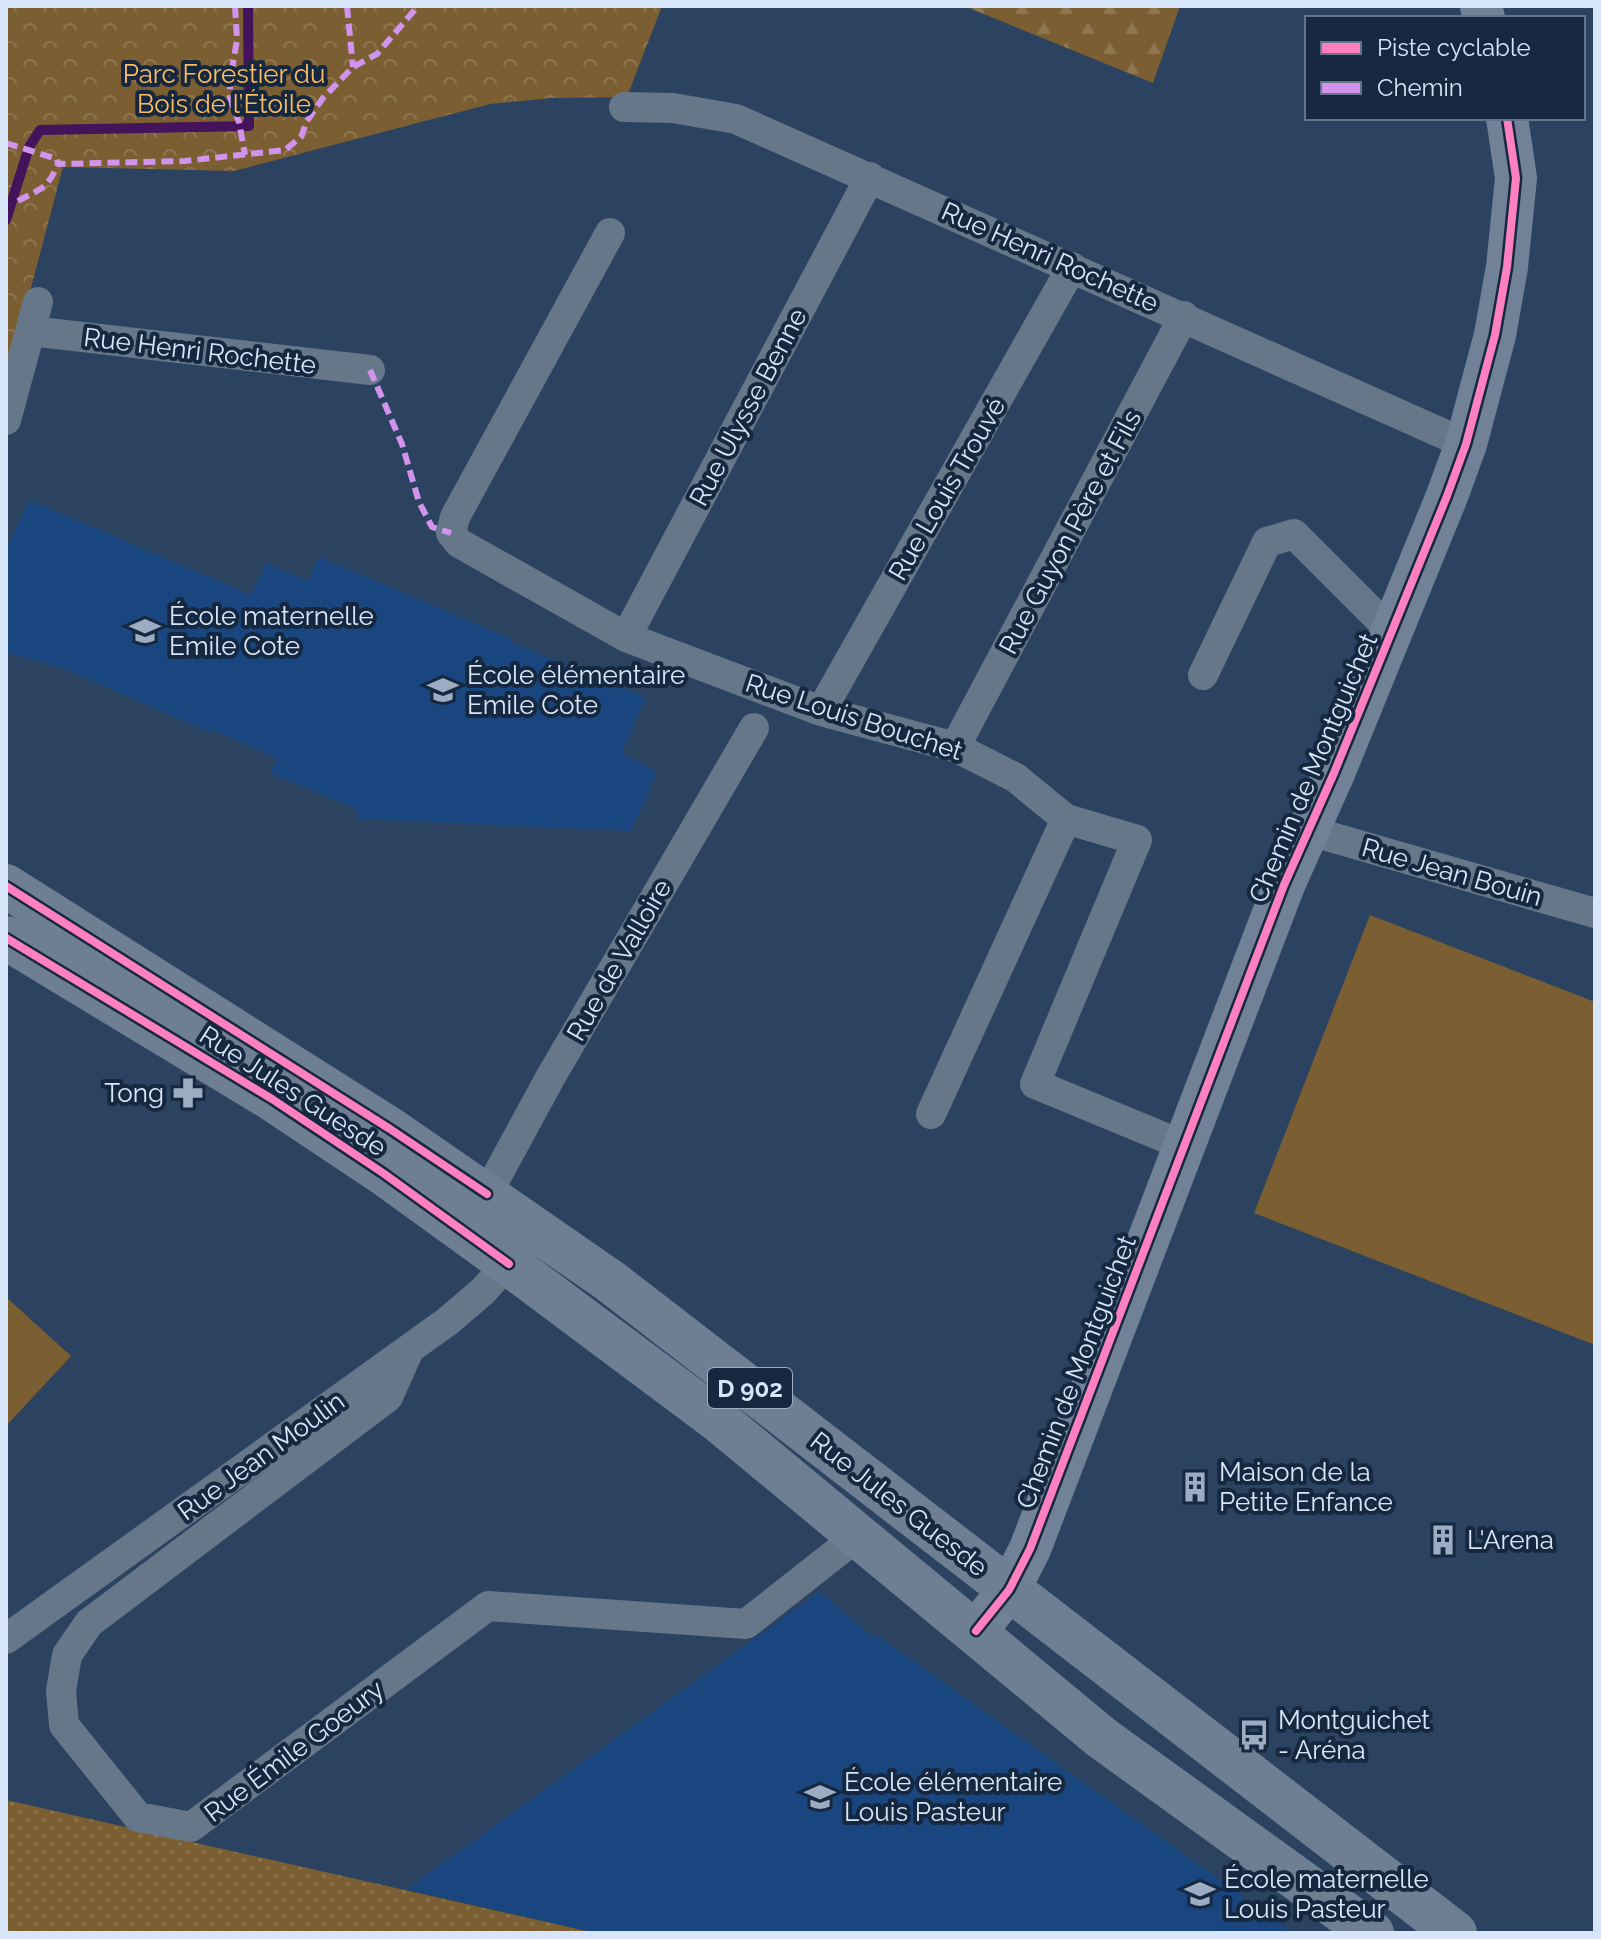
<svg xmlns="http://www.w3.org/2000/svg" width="1601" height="1939" viewBox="0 0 1601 1939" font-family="Raleway,sans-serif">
<defs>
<pattern id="forest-firs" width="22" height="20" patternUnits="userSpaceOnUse" patternTransform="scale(2)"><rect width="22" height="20" fill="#7b5f32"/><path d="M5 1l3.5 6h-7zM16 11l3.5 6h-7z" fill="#8d7650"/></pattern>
<pattern id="park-crowns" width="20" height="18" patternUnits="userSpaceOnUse" patternTransform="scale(2)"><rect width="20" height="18" fill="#7b5f32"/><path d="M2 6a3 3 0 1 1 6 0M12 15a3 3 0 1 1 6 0" fill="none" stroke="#8d7650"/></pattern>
<pattern id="garden-dots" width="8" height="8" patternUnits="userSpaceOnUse" patternTransform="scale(2)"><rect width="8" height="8" fill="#7b5f32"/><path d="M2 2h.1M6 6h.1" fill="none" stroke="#8d7650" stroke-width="1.8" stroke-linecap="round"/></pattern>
</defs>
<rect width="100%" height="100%" fill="#2b4360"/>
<path fill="#19467e" d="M 29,500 L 251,595 L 266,563 L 308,581 L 319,557 L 512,639 L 512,643 L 646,697 L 621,753 L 657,772 L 631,831 L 357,819 L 358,810 L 270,773 L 277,758 L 213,730 L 211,733 L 65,669 L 6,652 L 6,551 Z
M 819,1592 L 876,1639 L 878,1636 L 1294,1933 L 595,1933 L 407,1889 Z"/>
<path fill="#7b5f32" d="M 1370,915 L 1595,1002 L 1595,1345 L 1254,1213 Z
M 6,1297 L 71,1356 L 7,1425 L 6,1424 Z"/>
<path fill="url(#forest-firs)" d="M 964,6 L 1180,6 L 1153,83 Z"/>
<path fill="url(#park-crowns)" d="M 6,6 L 662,6 L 627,97 L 551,98 L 490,104 L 234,171 L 63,167 L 6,382 Z"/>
<path fill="url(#garden-dots)" d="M 6,1800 L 595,1933 L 6,1933 Z"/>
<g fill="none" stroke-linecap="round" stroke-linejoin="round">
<path stroke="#45125c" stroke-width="10" d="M 6,220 L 29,147 L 40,130 L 249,126 L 248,6"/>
<path stroke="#67778a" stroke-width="30" d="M 624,107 L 673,108 L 736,119 L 1466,444
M 610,233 L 455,517 L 451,533 L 459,543 L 626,637 L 821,711 L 955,747 L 1016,778 L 1066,819 L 1137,840 L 1035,1084 L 1185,1146
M 30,331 L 370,370
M 6,420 L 38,302
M 626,637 L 870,177
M 1203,675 L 1267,542 L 1294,534 L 1391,631
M 821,711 L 1072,267
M 955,747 L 1184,316
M 1310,831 L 1595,913
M 931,1114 L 1066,819
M 487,1194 L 550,1078 L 754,728
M 409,1350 L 388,1397 L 89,1623 L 67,1655 L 61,1691 L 64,1725 L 138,1817 L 191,1827 L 488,1606 L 746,1624 L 859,1535
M 6,1639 L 448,1321 L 483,1291 L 520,1250"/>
<path stroke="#718298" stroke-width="42" d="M 1481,6 L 1484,18
M 976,1631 L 1009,1590 L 1030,1549 L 1284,885 L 1334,773 L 1447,496 L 1466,444 L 1495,335 L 1507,267 L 1516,178 L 1507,118"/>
<path stroke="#6e7f94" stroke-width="44" d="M 6,886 L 390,1129 L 610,1281 L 1455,1933
M 6,938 L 272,1099 L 383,1173 L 509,1264 L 718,1420 L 1102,1738 L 1372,1933"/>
<path stroke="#d193ec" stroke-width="6" stroke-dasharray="12 6" stroke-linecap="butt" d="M 235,6 L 237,40 L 230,80 L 230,100 L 239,122 L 245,155
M 347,6 L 353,67
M 6,143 L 57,159 L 58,164 L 185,161 L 285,150 L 301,137 L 307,121 L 323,98 L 353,67 L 377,54 L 418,6
M 18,201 C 41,188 47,190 58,164
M 370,370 L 402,444 L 419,502 L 432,527 L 451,533"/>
<g stroke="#162840" stroke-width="13">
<path id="cycleway" d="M 6,886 L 390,1129 L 487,1194
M 6,938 L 272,1099 L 383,1173 L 509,1264
M 976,1631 L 1009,1590 L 1030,1549 L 1284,885 L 1334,773 L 1447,496 L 1466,444 L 1495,335 L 1507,267 L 1516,178 L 1507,118"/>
</g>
<use href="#cycleway" stroke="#ff80c0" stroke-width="8"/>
</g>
<defs>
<g id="school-bare" transform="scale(2.4)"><path d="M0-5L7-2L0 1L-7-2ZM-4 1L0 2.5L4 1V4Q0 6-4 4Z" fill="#9bacc3" stroke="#162840" stroke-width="2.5" paint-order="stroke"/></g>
<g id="pharmacy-bare" transform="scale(2.4)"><path d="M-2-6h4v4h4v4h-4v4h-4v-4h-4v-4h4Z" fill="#9bacc3" stroke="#162840" stroke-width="2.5" paint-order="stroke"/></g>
<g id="building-bare" transform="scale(2.4)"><path d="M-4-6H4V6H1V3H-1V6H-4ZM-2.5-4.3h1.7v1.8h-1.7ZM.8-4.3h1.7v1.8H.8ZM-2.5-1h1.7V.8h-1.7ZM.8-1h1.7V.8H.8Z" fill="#9bacc3" stroke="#162840" stroke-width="2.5" paint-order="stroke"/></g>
<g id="bus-bare" transform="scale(2.4)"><path d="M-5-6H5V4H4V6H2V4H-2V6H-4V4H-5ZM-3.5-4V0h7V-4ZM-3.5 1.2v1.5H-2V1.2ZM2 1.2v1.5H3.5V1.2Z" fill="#9bacc3" stroke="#162840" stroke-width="2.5" paint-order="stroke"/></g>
</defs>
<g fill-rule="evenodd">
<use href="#school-bare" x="145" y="631"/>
<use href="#school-bare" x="443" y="690"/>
<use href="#pharmacy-bare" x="188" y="1093"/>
<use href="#building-bare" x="1195" y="1487"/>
<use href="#building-bare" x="1443" y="1540"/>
<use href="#bus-bare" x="1254" y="1735"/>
<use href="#school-bare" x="820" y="1797"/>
<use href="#school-bare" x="1200" y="1894"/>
</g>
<g text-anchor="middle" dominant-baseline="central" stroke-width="8" stroke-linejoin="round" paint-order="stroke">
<rect fill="#162840" stroke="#9dacc2" stroke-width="2" x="708" y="1368" width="84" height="40" rx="6"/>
<g font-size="24" font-weight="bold" fill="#d7e5f9">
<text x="750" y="1388">D 902</text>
</g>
<g font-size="26" fill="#fbbd5f" stroke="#162840">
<text x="224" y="74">Parc Forestier du<tspan x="224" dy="30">Bois de l’Étoile</tspan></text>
</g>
<g font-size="26" fill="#d7e5f9" stroke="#162840">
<text transform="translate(1050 257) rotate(24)">Rue Henri Rochette</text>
<text transform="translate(200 351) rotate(7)">Rue Henri Rochette</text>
<text transform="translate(748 407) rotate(-62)">Rue Ulysse Benne</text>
<text transform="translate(947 489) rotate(-60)">Rue Louis Trouvé</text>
<text transform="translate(1070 532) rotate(-62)">Rue Guyon Père et Fils</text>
<text transform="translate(854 717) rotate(18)">Rue Louis Bouchet</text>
<text transform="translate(1313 768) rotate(-67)">Chemin de Montguichet</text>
<text transform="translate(1452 872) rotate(16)">Rue Jean Bouin</text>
<text transform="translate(619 960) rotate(-60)">Rue de Valloire</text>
<text transform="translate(293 1091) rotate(33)">Rue Jules Guesde</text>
<text transform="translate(1076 1372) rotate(-69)">Chemin de Montguichet</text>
<text transform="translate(261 1456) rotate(-36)">Rue Jean Moulin</text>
<text transform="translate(899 1504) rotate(38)">Rue Jules Guesde</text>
<text transform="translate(294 1751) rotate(-37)">Rue Émile Goeury</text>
</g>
<g font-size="26" fill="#d7e5f9" stroke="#162840" text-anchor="start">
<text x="169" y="616">École maternelle<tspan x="169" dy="30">Emile Cote</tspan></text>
<text x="467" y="675">École élémentaire<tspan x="467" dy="30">Emile Cote</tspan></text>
<text x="164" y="1093" text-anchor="end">Tong</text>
<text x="1219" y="1472">Maison de la<tspan x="1219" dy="30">Petite Enfance</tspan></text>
<text x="1467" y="1540">L'Arena</text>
<text x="1278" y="1720">Montguichet<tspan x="1278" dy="30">- Aréna</tspan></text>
<text x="844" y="1782">École élémentaire<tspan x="844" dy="30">Louis Pasteur</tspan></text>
<text x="1224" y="1879">École maternelle<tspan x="1224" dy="30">Louis Pasteur</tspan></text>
</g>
</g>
<rect width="1601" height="1939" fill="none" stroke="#d7e5f9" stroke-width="16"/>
<rect x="1305" y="16" width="280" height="104" fill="#162840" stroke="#63748a" stroke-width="2"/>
<rect x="1321" y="42" width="40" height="12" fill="#ff80c0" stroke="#63748a" stroke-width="2"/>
<text x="1377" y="56" font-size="24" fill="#d7e5f9">Piste cyclable</text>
<rect x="1321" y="82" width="40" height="12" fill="#d193ec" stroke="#63748a" stroke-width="2"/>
<text x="1377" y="96" font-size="24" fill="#d7e5f9">Chemin</text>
</svg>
